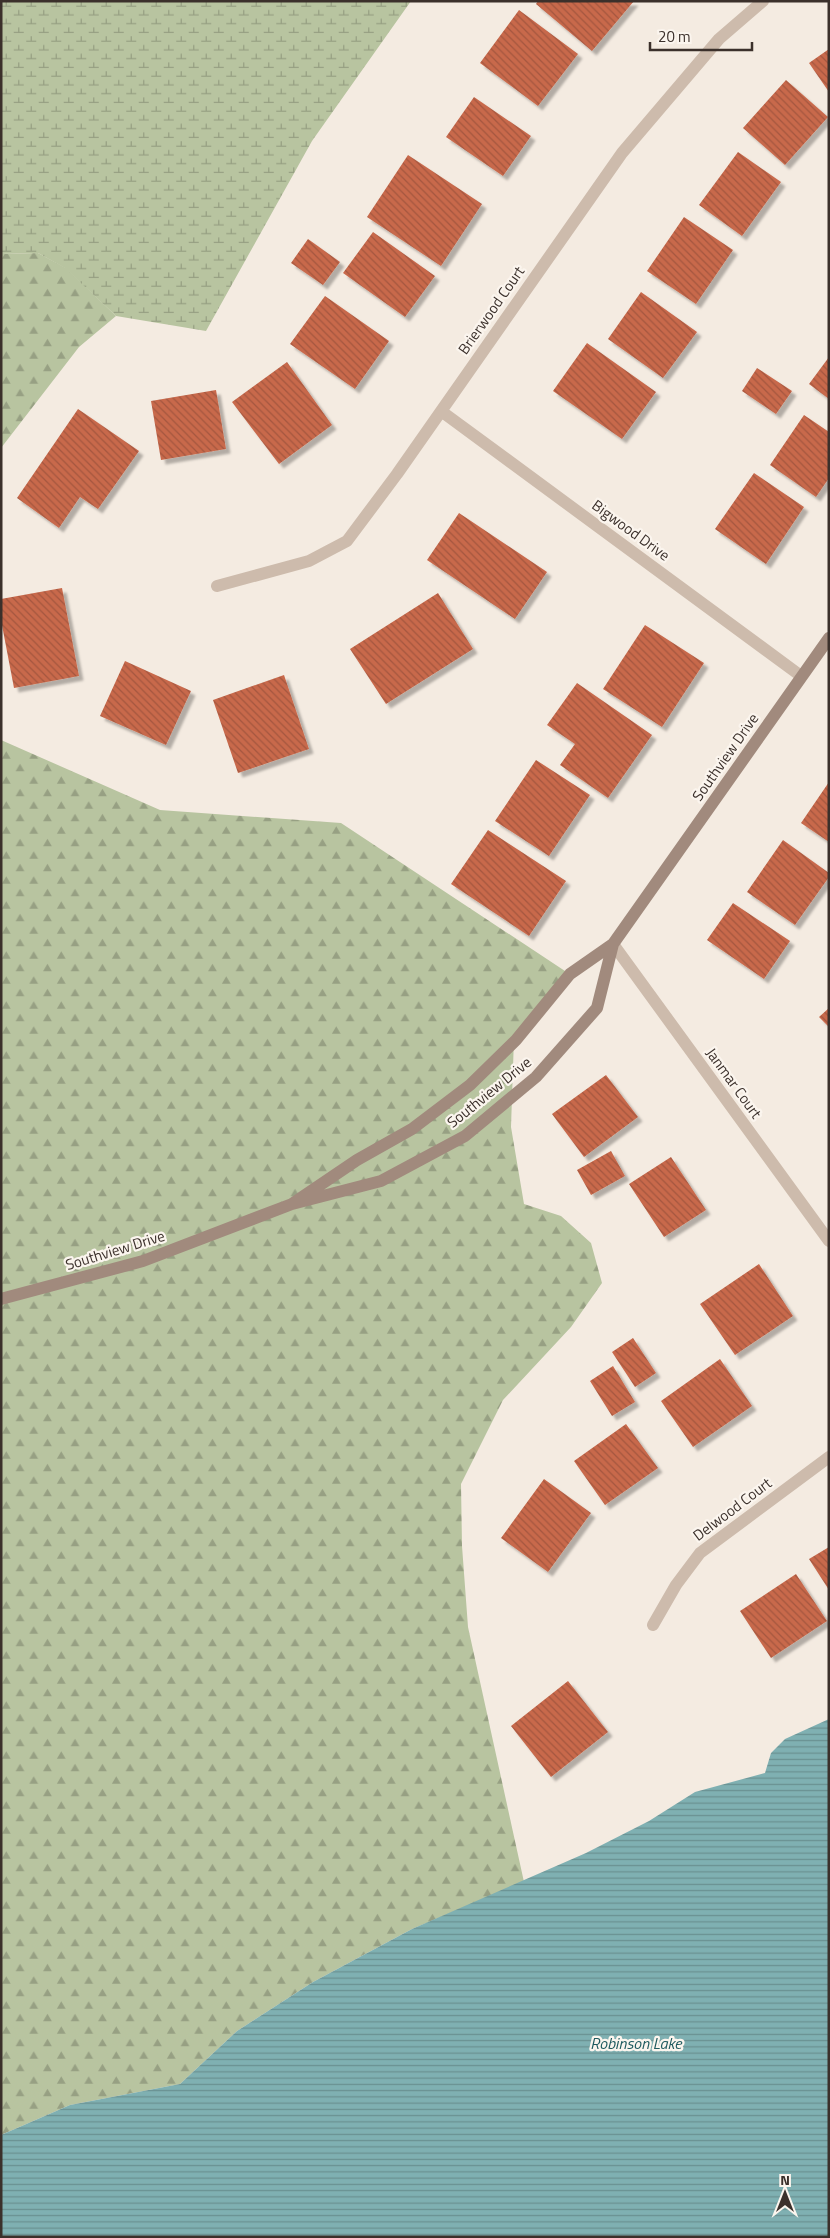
<svg xmlns="http://www.w3.org/2000/svg" width="830" height="2238" viewBox="0 0 830 2238" font-family="'Titillium Web',sans-serif">
<defs>
<pattern id="forest-firs" width="22" height="20" patternUnits="userSpaceOnUse" patternTransform="scale(1.25)"><rect width="22" height="20" fill="#b8c4a0"/><path d="M5 1l3.5 6h-7zM16 11l3.5 6h-7z" fill="#97a083"/></pattern>
<pattern id="wetland-marsh" width="20" height="14" patternUnits="userSpaceOnUse" patternTransform="scale(1.25)"><rect width="20" height="14" fill="#b8c4a0"/><path d="M1 5h8M5 5V1M11 12h8M15 12V8" fill="none" stroke="#97a083"/></pattern>
<pattern id="water-rules" width="6" height="5" patternUnits="userSpaceOnUse" patternTransform="scale(1.25)"><rect width="6" height="5" fill="#7fb0b2"/><path d="M0 2.5h6" fill="none" stroke="#699091"/></pattern>
<pattern id="building-back-hatch" width="6" height="6" patternUnits="userSpaceOnUse" patternTransform="scale(1.25)"><rect width="6" height="6" fill="#c8694b"/><path d="M-1 5l2 2M0 0l6 6M5-1l2 2" fill="none" stroke="#a4573f"/></pattern>
<filter id="shadow"><feDropShadow dx="4.5" dy="4.5" stdDeviation="1" flood-color="#0004"/></filter>
</defs>
<rect width="100%" height="100%" fill="#f4ebe1"/>
<path fill="url(#forest-firs)" d="M 38,253 L 66,268 L 116,316 L 79,347 L 1,448 L 1,254 Z
M 1,740 L 160,810 L 341,823 L 568,973 L 514,1038 L 511,1127 L 524,1204 L 561,1216 L 591,1243 L 602,1283 L 571,1327 L 503,1400 L 461,1484 L 462,1546 L 468,1627 L 524,1882 L 412,1929 L 313,1982 L 237,2031 L 180,2084 L 70,2105 L 1,2135 Z"/>
<path fill="url(#wetland-marsh)" d="M 1,1 L 411,1 L 312,141 L 206,331 L 116,316 L 65,268 L 38,253 L 1,254 Z"/>
<path fill="url(#water-rules)" d="M 829,1719 L 829,2237 L 1,2237 L 1,2135 L 70,2105 L 180,2084 L 237,2031 L 313,1982 L 412,1929 L 586,1853 L 649,1821 L 695,1792 L 765,1773 L 771,1753 L 785,1739 Z"/>
<path fill="url(#building-back-hatch)" filter="url(#shadow)" d="M 538,1 L 634,1 L 592,51 L 536,4 Z
M 519,10 L 578,54 L 538,106 L 480,63 Z
M 829,49 L 829,92 L 809,63 Z
M 786,80 L 828,117 L 785,165 L 743,128 Z
M 474,97 L 531,136 L 503,176 L 446,137 Z
M 738,152 L 781,182 L 742,236 L 699,205 Z
M 408,155 L 482,204 L 441,266 L 367,217 Z
M 684,217 L 733,250 L 696,304 L 647,271 Z
M 373,232 L 435,276 L 405,317 L 343,273 Z
M 308,239 L 340,262 L 323,285 L 291,263 Z
M 641,292 L 697,332 L 663,378 L 608,339 Z
M 325,296 L 389,341 L 355,389 L 290,344 Z
M 587,343 L 656,392 L 622,439 L 553,391 Z
M 829,357 L 829,399 L 809,384 Z
M 287,362 L 332,425 L 279,464 L 232,402 Z
M 757,368 L 792,391 L 776,414 L 742,391 Z
M 216,390 L 226,449 L 161,460 L 151,401 Z
M 78,409 L 139,451 L 98,509 L 80,497 L 59,528 L 17,498 Z
M 804,415 L 829,432 L 829,478 L 816,497 L 770,465 Z
M 754,473 L 804,507 L 766,564 L 715,529 Z
M 459,513 L 547,572 L 515,619 L 427,560 Z
M 62,588 L 79,676 L 14,688 L 1,620 L 1,599 Z
M 438,593 L 473,649 L 386,704 L 350,649 Z
M 645,625 L 704,663 L 662,727 L 603,689 Z
M 125,661 L 191,691 L 166,745 L 100,716 Z
M 284,675 L 309,749 L 238,773 L 213,700 Z
M 577,683 L 652,735 L 608,798 L 560,765 L 575,744 L 547,725 Z
M 536,760 L 590,795 L 549,856 L 495,821 Z
M 829,782 L 829,842 L 801,823 Z
M 488,830 L 566,881 L 529,936 L 451,884 Z
M 783,840 L 829,873 L 829,877 L 795,925 L 747,892 Z
M 733,903 L 790,941 L 764,979 L 707,940 Z
M 829,1008 L 829,1027 L 819,1017 Z
M 606,1075 L 638,1117 L 584,1157 L 552,1114 Z
M 611,1151 L 625,1176 L 591,1195 L 577,1170 Z
M 671,1157 L 706,1210 L 664,1237 L 629,1184 Z
M 759,1264 L 793,1316 L 735,1355 L 700,1304 Z
M 633,1338 L 656,1373 L 635,1387 L 612,1352 Z
M 720,1359 L 752,1406 L 693,1447 L 661,1401 Z
M 613,1366 L 635,1402 L 612,1416 L 590,1381 Z
M 626,1424 L 658,1468 L 605,1505 L 574,1461 Z
M 544,1479 L 591,1513 L 548,1572 L 501,1538 Z
M 829,1547 L 829,1590 L 809,1559 Z
M 796,1574 L 827,1621 L 771,1658 L 740,1611 Z
M 568,1681 L 608,1732 L 551,1777 L 511,1726 Z"/>
<g fill="none" stroke-linecap="round" stroke-linejoin="round">
<path stroke="#cdbbac" stroke-width="12" d="M 441,411 L 801,676
M 217,586 L 309,561 L 347,541 L 397,474 L 622,153 L 719,39 L 763,1
M 613,944 L 829,1241
M 653,1625 L 676,1585 L 700,1553 L 829,1457"/>
<path stroke="#a18a7d" stroke-width="12" d="M 292,1204 L 357,1160 L 412,1129 L 470,1085 L 516,1040 L 570,974 L 613,944 L 829,638
M 1,1299 L 143,1261 L 292,1204 L 381,1181 L 465,1136 L 536,1077 L 597,1008 L 613,944"/>
</g>
<g text-anchor="middle" dominant-baseline="central" stroke-width="4.5" stroke-linejoin="round" paint-order="stroke">
<g font-size="15" fill="#3b302b" stroke="#fbf5ee">
<text transform="translate(491 310) rotate(-55)">Brierwood Court</text>
<text transform="translate(631 530) rotate(36)">Bigwood Drive</text>
<text transform="translate(725 757) rotate(-55)">Southview Drive</text>
<text transform="translate(734 1083) rotate(54)">Janmar Court</text>
<text transform="translate(489 1092) rotate(-39)">Southview Drive</text>
<text transform="translate(115 1250) rotate(-17)">Southview Drive</text>
<text transform="translate(732 1509) rotate(-37)">Delwood Court</text>
</g>
<g font-size="16" font-style="italic" fill="#1f5a5e" stroke="#fbf5ee">
<text x="636" y="2043">Robinson Lake</text>
</g>
</g>
<rect width="830" height="2238" fill="none" stroke="#3b302b" stroke-width="5"/>
<g transform="translate(785 2193)" stroke="#fbf5ee" stroke-width="4" paint-order="stroke">
<path d="M0-4L9 19L0 12L-9 19Z" fill="#3b302b"/>
<text y="-8" font-size="14" font-weight="bold" text-anchor="middle" fill="#3b302b">N</text>
</g>
<path d="M650 42v8h102v-8" fill="none" stroke="#3b302b" stroke-width="2.5"/>
<text x="658" y="42" font-size="15" fill="#3b302b" stroke="#fbf5ee" stroke-width="4" paint-order="stroke">20 m</text>
</svg>
